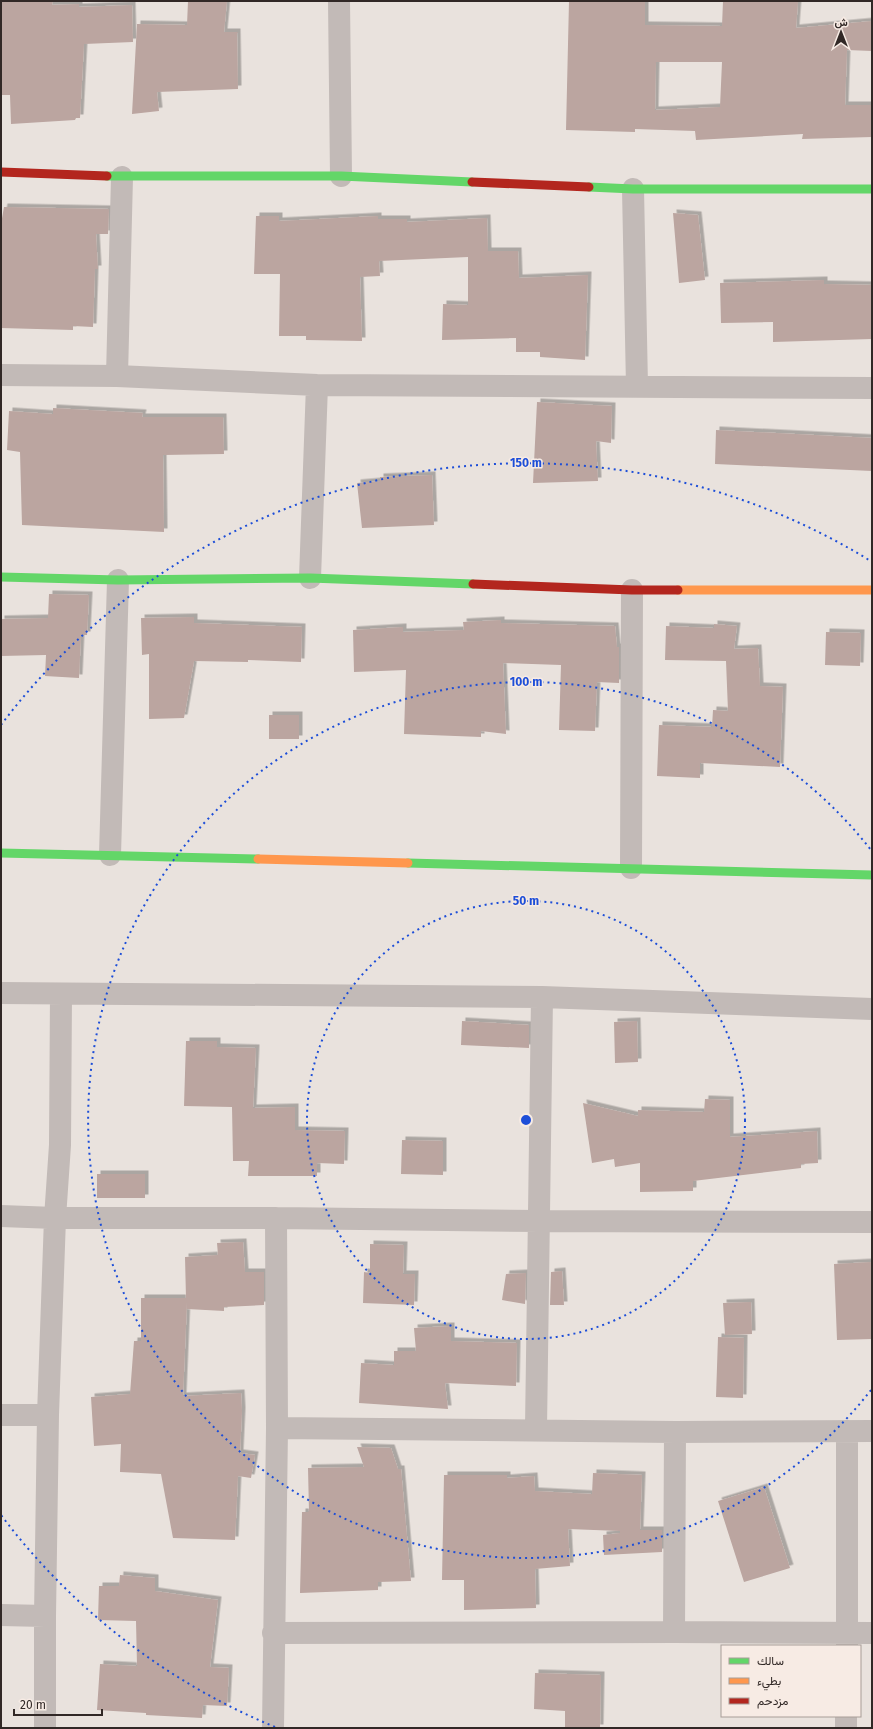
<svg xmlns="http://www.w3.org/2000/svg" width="873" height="1729" viewBox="0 0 873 1729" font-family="'Fira Sans',Vazirmatn,sans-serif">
<defs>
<filter id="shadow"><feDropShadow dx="3.5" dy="-3.5" stdDeviation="0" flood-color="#0004"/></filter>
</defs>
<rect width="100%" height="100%" fill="#e9e2dd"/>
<path fill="#bba5a0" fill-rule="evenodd" filter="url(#shadow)" d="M 1,1 L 53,1 L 52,5 L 79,4 L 79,7 L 132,5 L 133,42 L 84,44 L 80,118 L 76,118 L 75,120 L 11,124 L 10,95 L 1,95 Z
M 188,1 L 227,1 L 224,32 L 237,32 L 238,89 L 157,92 L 159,111 L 132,114 L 137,24 L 187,25 Z
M 569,1 L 645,1 L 645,25 L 722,26 L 723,1 L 798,2 L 796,28 L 872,21 L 872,51 L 847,50 L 845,105 L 872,105 L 872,137 L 802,139 L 803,134 L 696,140 L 695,131 L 635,129 L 635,132 L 566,130 ZM 656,62 L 722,62 L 720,107 L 655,110 Z
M 4,207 L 109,209 L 108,234 L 96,234 L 98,269 L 95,269 L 93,327 L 73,326 L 73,330 L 1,328 L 1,224 Z
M 673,213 L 698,215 L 705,280 L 679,283 Z
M 256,216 L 279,216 L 279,221 L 378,216 L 378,219 L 407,219 L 407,222 L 487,218 L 488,251 L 518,251 L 519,278 L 588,275 L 585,360 L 540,357 L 540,352 L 516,352 L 516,338 L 442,340 L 443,304 L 468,305 L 468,257 L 379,261 L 380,276 L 360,277 L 362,341 L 306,340 L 306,336 L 279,336 L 280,274 L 254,274 Z
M 824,280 L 824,284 L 872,285 L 872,339 L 773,342 L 773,322 L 721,323 L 720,283 Z
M 537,402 L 612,406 L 611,443 L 596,441 L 598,481 L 533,483 Z
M 53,408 L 143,413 L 142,417 L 223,417 L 224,454 L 163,455 L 164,532 L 22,525 L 20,452 L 7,450 L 9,411 L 53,414 Z
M 716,430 L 872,438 L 872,471 L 715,464 Z
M 432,475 L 434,525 L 362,528 L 357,483 L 380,481 L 380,477 Z
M 49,594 L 89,595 L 87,635 L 81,635 L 79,678 L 45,676 L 46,655 L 1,656 L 1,619 L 48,618 Z
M 194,617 L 194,623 L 302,627 L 301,662 L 248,660 L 248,662 L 194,661 L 184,718 L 149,719 L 149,654 L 142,655 L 141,618 Z
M 501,620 L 501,623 L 615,626 L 617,647 L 619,647 L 619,683 L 597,682 L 595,731 L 559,730 L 561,665 L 503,663 L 506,734 L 481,731 L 481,737 L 404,734 L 406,670 L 354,672 L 353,630 L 403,627 L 403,632 L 464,630 L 463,622 Z
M 714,624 L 737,626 L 734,649 L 758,648 L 760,686 L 783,687 L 780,767 L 700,763 L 700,778 L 657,776 L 659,725 L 712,727 L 713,710 L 728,711 L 726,661 L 665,660 L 666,626 L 714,628 Z
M 826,632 L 861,633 L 860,666 L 825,665 Z
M 269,715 L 299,715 L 299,739 L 269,739 Z
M 462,1021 L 529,1025 L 529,1048 L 461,1045 Z
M 637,1021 L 638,1062 L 615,1063 L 614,1022 Z
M 186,1041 L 217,1041 L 217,1047 L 256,1048 L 253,1108 L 295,1107 L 295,1130 L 345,1131 L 344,1164 L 317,1163 L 317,1176 L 248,1176 L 249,1161 L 233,1161 L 232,1107 L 184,1106 Z
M 705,1099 L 730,1100 L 730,1137 L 817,1131 L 818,1163 L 801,1164 L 801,1168 L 693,1181 L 693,1191 L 640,1192 L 640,1163 L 615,1167 L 614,1159 L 592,1163 L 583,1103 L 638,1116 L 638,1110 L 704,1112 Z
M 402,1140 L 443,1141 L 443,1175 L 401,1174 Z
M 97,1174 L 145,1174 L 145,1198 L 97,1198 Z
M 243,1242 L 245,1272 L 264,1272 L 264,1305 L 224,1307 L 224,1311 L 187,1309 L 187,1302 L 183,1396 L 241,1393 L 242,1411 L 240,1453 L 255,1455 L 251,1478 L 238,1476 L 235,1540 L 173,1538 L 161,1474 L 120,1472 L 121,1444 L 94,1446 L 91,1397 L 130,1394 L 134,1341 L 141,1341 L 141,1298 L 186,1298 L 185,1257 L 218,1255 L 217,1243 Z
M 370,1244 L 404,1245 L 403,1274 L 415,1274 L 414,1305 L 363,1303 L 364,1272 L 370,1273 Z
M 872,1262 L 872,1339 L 837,1340 L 834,1264 Z
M 562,1271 L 564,1305 L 550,1305 L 551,1272 Z
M 526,1273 L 525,1304 L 502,1300 L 506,1274 Z
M 751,1302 L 752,1334 L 725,1335 L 723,1303 Z
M 451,1326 L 451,1341 L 517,1343 L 516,1386 L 445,1383 L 448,1409 L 359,1403 L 361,1363 L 394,1365 L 394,1351 L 416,1351 L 414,1328 Z
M 718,1337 L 744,1338 L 743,1398 L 716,1397 Z
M 357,1447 L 391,1448 L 398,1469 L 401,1469 L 411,1581 L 378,1582 L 378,1590 L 300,1593 L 302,1512 L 309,1512 L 308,1468 L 364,1467 Z
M 593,1473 L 642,1475 L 640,1530 L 662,1530 L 662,1552 L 604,1555 L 603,1535 L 620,1533 L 620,1531 L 568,1529 L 570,1566 L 535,1569 L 536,1608 L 464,1610 L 464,1580 L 442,1580 L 444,1475 L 507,1475 L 507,1478 L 534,1476 L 535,1491 L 592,1494 Z
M 764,1487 L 790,1568 L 744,1582 L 718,1501 Z
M 120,1575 L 155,1578 L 155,1591 L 218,1600 L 210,1667 L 229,1668 L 227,1706 L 203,1705 L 202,1718 L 146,1715 L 146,1713 L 97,1710 L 100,1664 L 137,1666 L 136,1621 L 98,1620 L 99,1586 L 119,1586 Z
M 535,1673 L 601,1675 L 600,1728 L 565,1728 L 565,1711 L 534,1709 Z"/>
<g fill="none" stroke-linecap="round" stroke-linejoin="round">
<path stroke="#c2bab7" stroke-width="22" d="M 339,1 L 341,176
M 633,189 L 637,386
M 1,375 L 117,376 L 317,385 L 872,388
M 117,376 L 122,177
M 310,578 L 317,385
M 110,855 L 118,580
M 631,868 L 632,590
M 1,993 L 542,997 L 872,1009
M 1,1216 L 55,1218 L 276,1218 L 540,1221 L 872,1222
M 1,1415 L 48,1415
M 277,1428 L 675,1432 L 872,1431
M 536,1429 L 542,997
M 847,1431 L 847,1646
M 1,1615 L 45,1616
M 674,1632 L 675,1432
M 273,1633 L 674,1632 L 872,1633
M 45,1728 L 45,1616 L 48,1415 L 55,1218 L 60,1145 L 61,994
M 273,1728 L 277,1428 L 276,1218
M 846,1728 L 846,1716"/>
<path stroke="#63d668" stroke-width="9" d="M 107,176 L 341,176 L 472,182
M 589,187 L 633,189 L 872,189
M 1,577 L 118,580 L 310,578 L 473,584
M 1,853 L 258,859
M 408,863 L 872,875"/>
<path stroke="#ff974d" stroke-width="9" d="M 678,590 L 872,590
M 258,859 L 408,863"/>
<path stroke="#b3261e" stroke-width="9" d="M 1,172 L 107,176
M 472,182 L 589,187
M 473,584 L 632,590 L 678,590"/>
</g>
<g fill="none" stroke="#1d4ed8" stroke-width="2" stroke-dasharray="2 4">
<circle cx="526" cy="1120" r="219"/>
<path d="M871 1390A438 438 0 1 1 871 850"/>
<path d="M275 1727A657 657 0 0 1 1 1515M1 725A657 657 0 0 1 869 560"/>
</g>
<circle cx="526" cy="1120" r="6" fill="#1d4ed8" stroke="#f7ebe4" stroke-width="2"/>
<g font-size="12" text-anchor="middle" font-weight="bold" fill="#1d4ed8" stroke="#f7ebe4" stroke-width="3" stroke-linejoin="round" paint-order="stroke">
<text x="526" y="467">150 m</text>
<text x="526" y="686">100 m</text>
<text x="526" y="905">50 m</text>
</g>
<rect width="873" height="1729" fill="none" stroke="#312826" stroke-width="4"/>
<rect x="721" y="1645" width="140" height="72" fill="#f7ebe4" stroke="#a89d98"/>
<rect x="729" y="1658" width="20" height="6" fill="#63d668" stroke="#a89d98"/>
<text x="757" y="1665" font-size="12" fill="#312826">سالك</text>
<rect x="729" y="1678" width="20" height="6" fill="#ff974d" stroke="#a89d98"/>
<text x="757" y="1685" font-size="12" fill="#312826">بطيء</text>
<rect x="729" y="1698" width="20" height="6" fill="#b3261e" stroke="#a89d98"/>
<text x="757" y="1705" font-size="12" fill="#312826">مزدحم</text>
<g transform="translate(841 32)" stroke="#f7ebe4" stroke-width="3" paint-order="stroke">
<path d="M0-3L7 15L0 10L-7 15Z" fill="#312826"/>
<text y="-6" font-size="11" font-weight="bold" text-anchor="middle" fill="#312826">ش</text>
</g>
<path d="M14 1709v6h88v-6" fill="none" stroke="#312826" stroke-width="2"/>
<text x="20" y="1709" font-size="12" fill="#312826" stroke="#f7ebe4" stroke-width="3" paint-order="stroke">20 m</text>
</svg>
